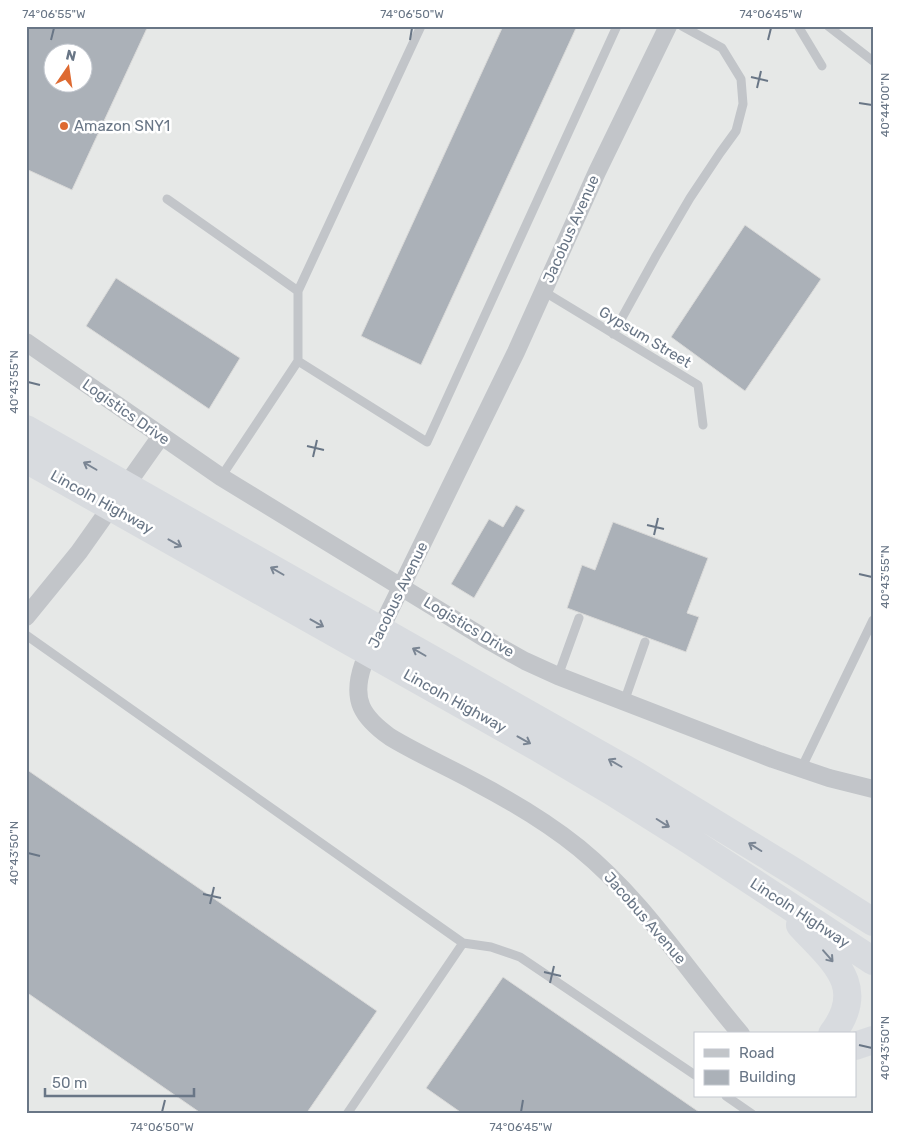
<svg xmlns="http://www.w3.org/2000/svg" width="899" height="1140" viewBox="0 0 899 1140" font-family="Rubik,sans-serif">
<rect width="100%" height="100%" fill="#f8f9f6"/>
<path fill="#e6e8e7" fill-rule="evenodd" d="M 26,26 L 873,26 L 873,1114 L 26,1114 ZM 52,52 L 82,52 L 82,82 L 52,82 ZM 695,1034 L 855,1034 L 855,1096 L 695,1096 Z"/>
<path fill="#abb1b8" stroke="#dadad9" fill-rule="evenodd" d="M 26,26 L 148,26 L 72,190 L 26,169 ZM 52,52 L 82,52 L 82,82 L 52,82 Z
M 503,26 L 577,26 L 421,365 L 361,336 Z
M 745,225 L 821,279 L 745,391 L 671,337 Z
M 116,278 L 240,358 L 209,409 L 86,326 Z
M 516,505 L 525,510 L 474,598 L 451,584 L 489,519 L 503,527 Z
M 613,522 L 708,558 L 687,613 L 699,617 L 686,652 L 567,608 L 582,565 L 595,570 Z
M 26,769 L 377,1011 L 306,1114 L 202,1114 L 26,992 Z
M 503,977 L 702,1114 L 463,1114 L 426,1088 Z"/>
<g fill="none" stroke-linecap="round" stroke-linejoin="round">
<path stroke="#c2c5c9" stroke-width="9" d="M 798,26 L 822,66
M 828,26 L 873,61
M 167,199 L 298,291
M 543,291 L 698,385 L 703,425
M 613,334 L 656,256 L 690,198 L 720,153 L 736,131 L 743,104 L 741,79 L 722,48 L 682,26
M 298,361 L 427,442 L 617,26
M 221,477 L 298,361 L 298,291 L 421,26
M 26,635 L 463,943 L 347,1114
M 558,676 L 579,618
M 624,702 L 645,642
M 801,769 L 873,620
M 463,943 L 491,947 L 520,957 L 695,1075
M 726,1096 L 752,1114"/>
<path stroke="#c2c5c9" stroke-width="18" d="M 668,26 L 597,172 L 516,352 L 363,665 C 351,700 362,717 390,737 C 418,754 448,767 477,783 C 513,802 548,823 579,848 C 645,902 686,970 741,1034
M 26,342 L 221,477 L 491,642 L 525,661 L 558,676 L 773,759 L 829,778 L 873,789
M 26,617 L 79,552 L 161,436"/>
<path stroke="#d8dbdf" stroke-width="28" d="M 26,429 L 634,774 L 796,873 L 873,922
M 26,459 L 537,747 L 611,791 L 692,842 L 873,961
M 800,925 C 832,960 869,986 832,1034
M 855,1046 L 873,1040"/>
</g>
<defs><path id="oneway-shaft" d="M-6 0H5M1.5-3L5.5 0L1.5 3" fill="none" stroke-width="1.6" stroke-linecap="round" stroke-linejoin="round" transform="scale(1.25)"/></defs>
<g stroke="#7a8593">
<use href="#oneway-shaft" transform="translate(90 466) rotate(-150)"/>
<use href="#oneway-shaft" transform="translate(175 543) rotate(29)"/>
<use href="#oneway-shaft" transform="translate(277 571) rotate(-150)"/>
<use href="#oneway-shaft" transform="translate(317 623) rotate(29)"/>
<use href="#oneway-shaft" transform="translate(419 652) rotate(-150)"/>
<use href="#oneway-shaft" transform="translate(524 740) rotate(29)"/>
<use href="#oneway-shaft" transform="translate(615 763) rotate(-150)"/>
<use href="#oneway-shaft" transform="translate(663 823) rotate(32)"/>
<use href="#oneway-shaft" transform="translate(755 847) rotate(-148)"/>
<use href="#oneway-shaft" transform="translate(828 956) rotate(49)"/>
</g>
<path fill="none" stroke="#697686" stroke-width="2" d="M 51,40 L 54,28M 410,40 L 412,28M 768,40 L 771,28M 751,77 L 768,81M 757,88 L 761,71M 859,103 L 872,105M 28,382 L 40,385M 307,446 L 324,450M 313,457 L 317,440M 647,525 L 664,529M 654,535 L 658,518M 859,574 L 872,577M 28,853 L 40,856M 203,894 L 221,898M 210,904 L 214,887M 544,972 L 561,976M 550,983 L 554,966M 859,1045 L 872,1048M 162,1112 L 165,1100M 521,1112 L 523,1100"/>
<circle fill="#de6a31" stroke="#fff" stroke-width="2" cx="64" cy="126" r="5"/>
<g text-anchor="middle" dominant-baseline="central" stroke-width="5" stroke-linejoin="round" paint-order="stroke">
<g font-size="15" fill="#697686" stroke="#fff" text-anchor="start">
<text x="74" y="126">Amazon SNY1</text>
</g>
<g font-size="15" fill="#697686" stroke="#fff">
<text transform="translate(571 229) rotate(-66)">Jacobus Avenue</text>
<text transform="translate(645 337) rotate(31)">Gypsum Street</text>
<text transform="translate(126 412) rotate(35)">Logistics Drive</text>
<text transform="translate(102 502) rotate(29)">Lincoln Highway</text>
<text transform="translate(398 595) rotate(-64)">Jacobus Avenue</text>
<text transform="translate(469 627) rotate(31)">Logistics Drive</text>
<text transform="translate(455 701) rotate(29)">Lincoln Highway</text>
<text transform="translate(800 913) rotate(33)">Lincoln Highway</text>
<text transform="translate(645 918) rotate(49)">Jacobus Avenue</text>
</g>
</g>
<rect width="899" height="1140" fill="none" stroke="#ffffff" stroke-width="55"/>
<rect x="694" y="1032" width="162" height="65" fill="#ffffff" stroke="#c3c8cf"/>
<rect x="704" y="1049" width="25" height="8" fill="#c2c5c9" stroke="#c3c8cf"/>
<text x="739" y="1058" font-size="15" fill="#697686">Road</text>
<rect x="704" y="1070" width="25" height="15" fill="#abb1b8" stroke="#c3c8cf"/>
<text x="739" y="1082" font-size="15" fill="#697686">Building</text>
<g transform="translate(68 68) rotate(13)"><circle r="24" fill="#ffffff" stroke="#c3c8cf"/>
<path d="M0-4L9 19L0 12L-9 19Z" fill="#de6a31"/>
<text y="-8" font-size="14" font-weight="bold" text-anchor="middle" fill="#697686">N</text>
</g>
<path d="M45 1088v8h149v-8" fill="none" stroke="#697686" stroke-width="2.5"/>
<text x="52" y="1088" font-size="15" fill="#697686" stroke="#ffffff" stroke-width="4" paint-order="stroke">50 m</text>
<rect x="28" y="28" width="844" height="1084" fill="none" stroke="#697686" stroke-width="2"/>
<g font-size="12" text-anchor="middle" fill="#697686">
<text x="54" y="18">74°06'55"W</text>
<text x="412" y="18">74°06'50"W</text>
<text x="771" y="18">74°06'45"W</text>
<text transform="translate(885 105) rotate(-90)" y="4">40°44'00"N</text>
<text transform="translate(14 382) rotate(-90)" y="4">40°43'55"N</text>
<text transform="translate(885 577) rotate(-90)" y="4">40°43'55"N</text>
<text transform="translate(14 853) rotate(-90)" y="4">40°43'50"N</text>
<text transform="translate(885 1048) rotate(-90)" y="4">40°43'50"N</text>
<text x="162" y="1131">74°06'50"W</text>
<text x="521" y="1131">74°06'45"W</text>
</g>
</svg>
